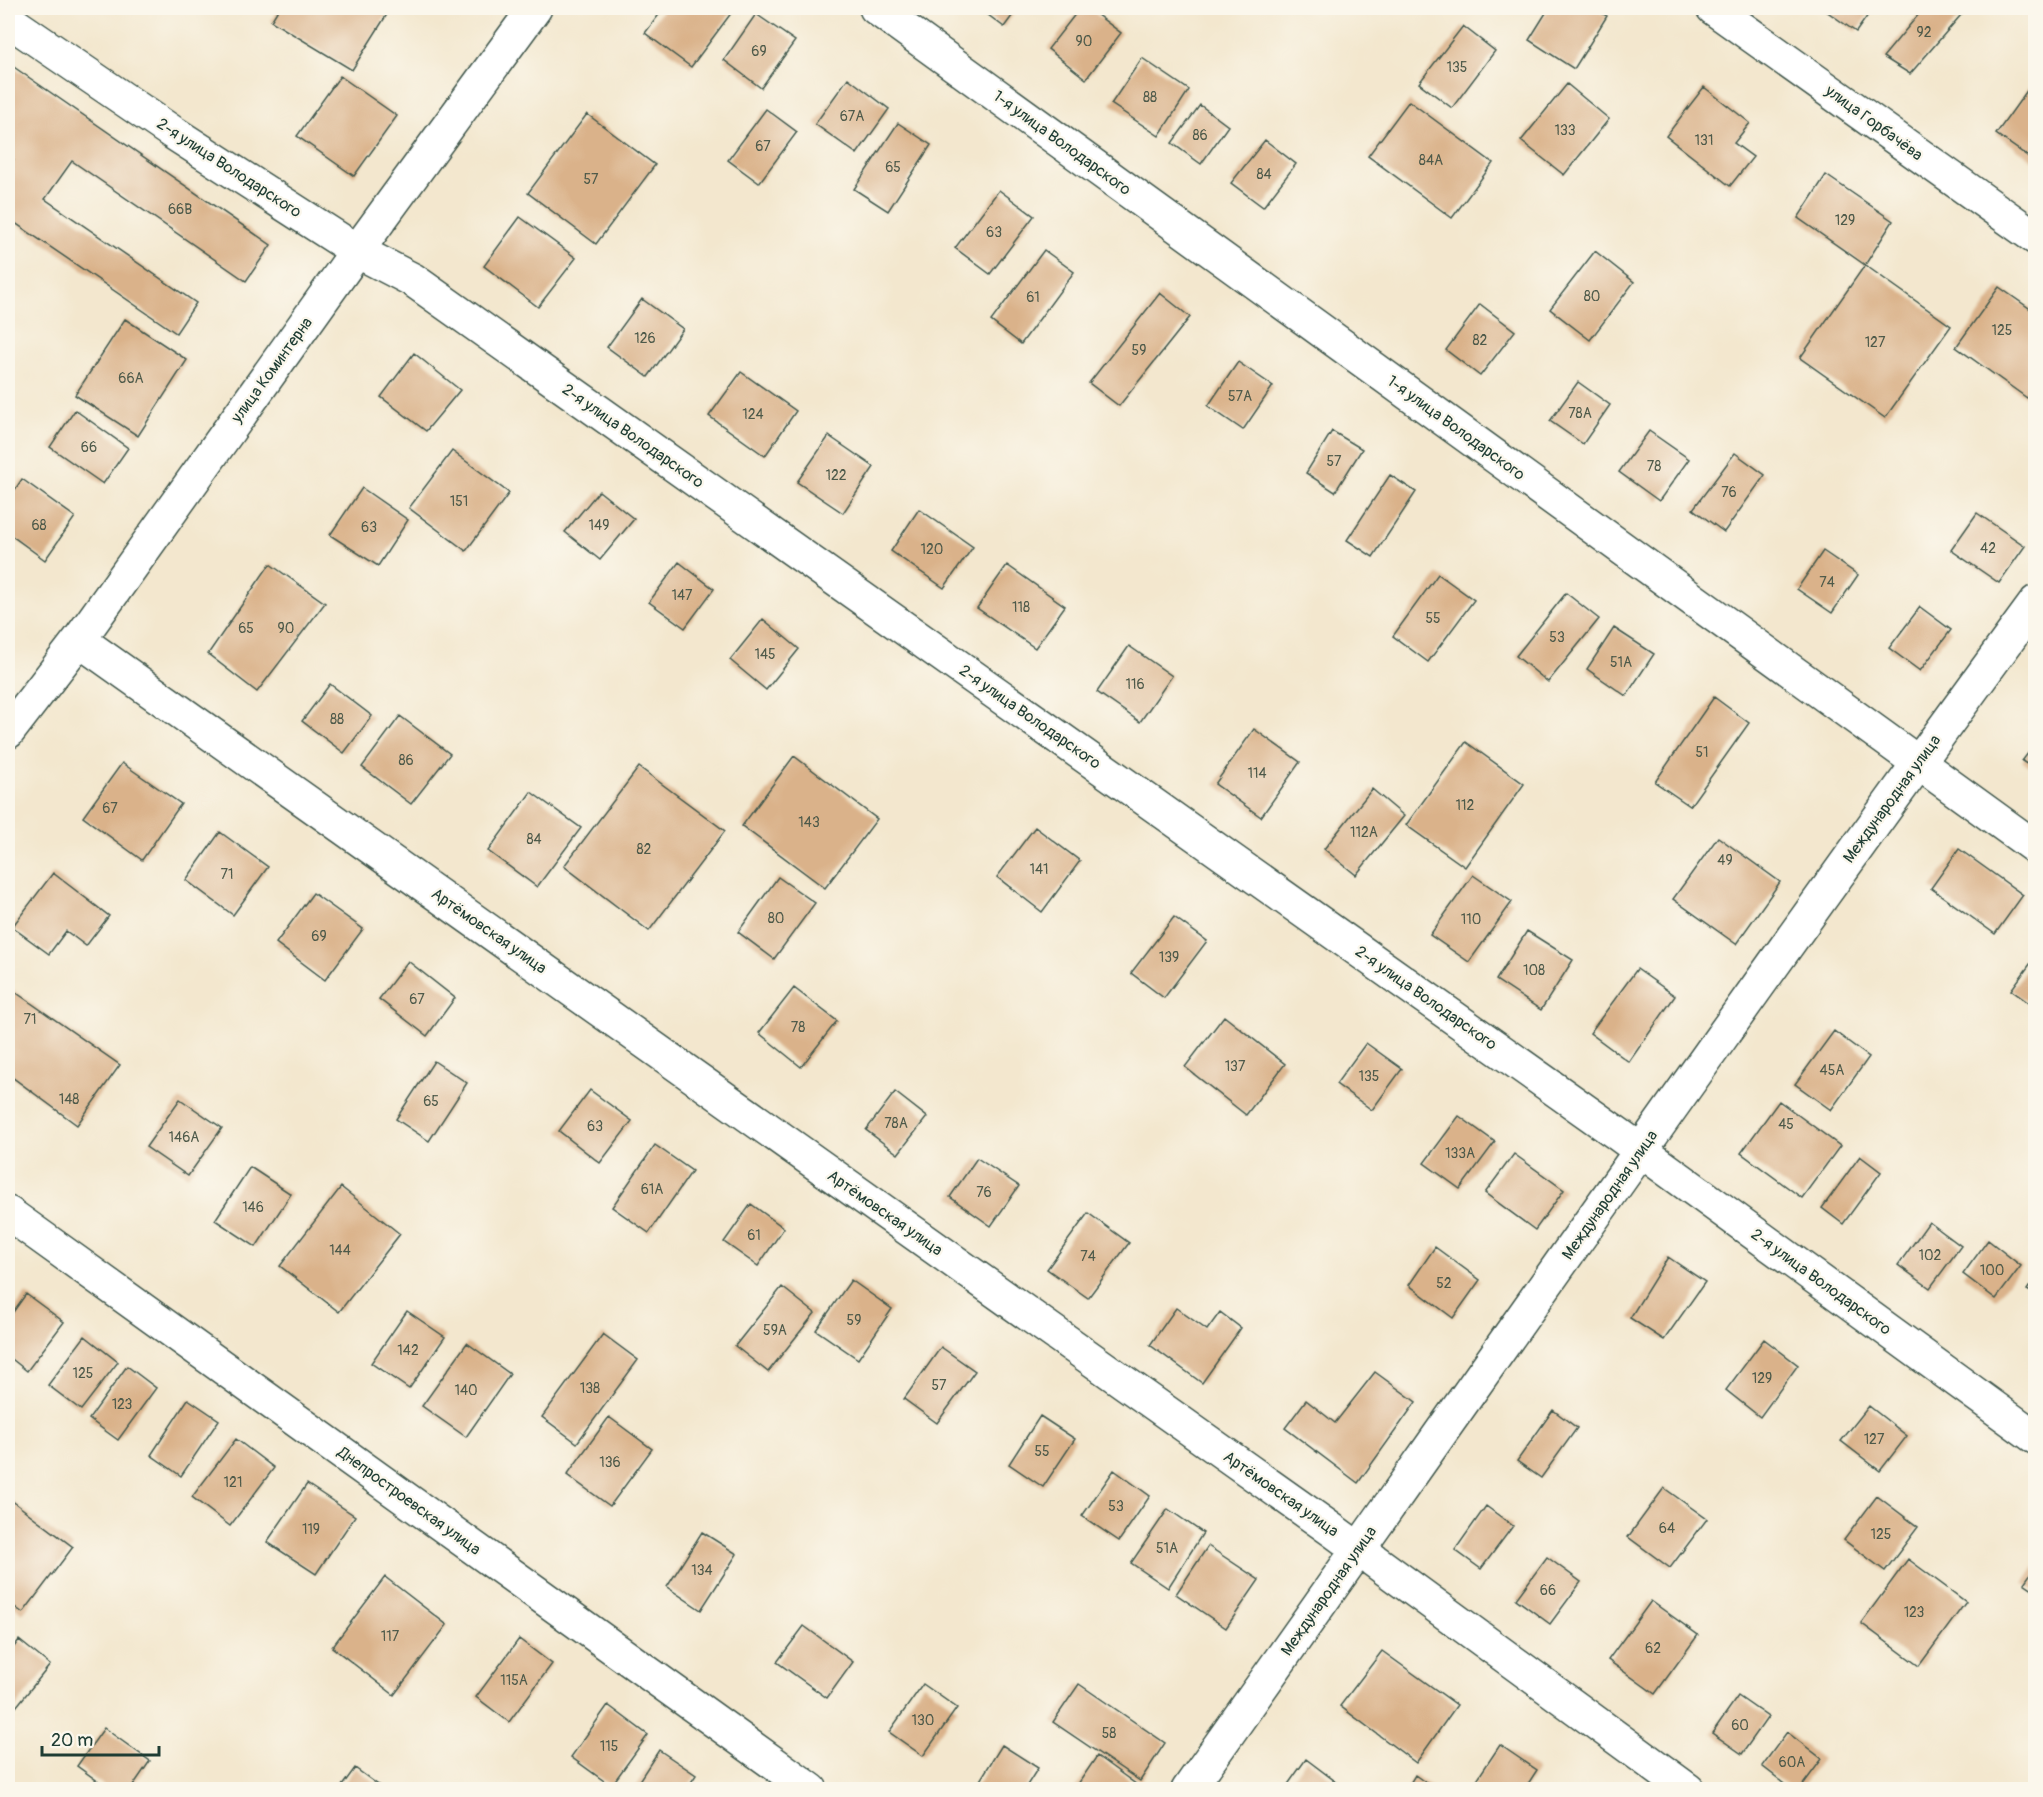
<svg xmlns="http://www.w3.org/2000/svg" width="2043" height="1797" viewBox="0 0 2043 1797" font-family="Pangolin,sans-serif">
<rect width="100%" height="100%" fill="#fbf7ec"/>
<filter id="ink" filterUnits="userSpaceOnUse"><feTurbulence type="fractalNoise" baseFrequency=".0167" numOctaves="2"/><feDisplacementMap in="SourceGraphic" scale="12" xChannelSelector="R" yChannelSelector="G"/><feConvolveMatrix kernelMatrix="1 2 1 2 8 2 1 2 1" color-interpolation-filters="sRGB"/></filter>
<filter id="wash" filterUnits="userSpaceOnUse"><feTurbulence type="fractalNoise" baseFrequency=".008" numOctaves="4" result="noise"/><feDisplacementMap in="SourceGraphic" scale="24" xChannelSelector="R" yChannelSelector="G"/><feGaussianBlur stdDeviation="1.35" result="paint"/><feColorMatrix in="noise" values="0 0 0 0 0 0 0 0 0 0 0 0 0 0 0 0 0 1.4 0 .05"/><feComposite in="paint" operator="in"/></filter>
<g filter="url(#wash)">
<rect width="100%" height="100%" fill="#f3e7ce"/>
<g id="blocks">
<path fill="#dab28a" d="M 279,8 L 391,8 L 352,70 L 271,21 Z
M 664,8 L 735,8 L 691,67 L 645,33 Z
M 979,8 L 1018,8 L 1004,27 Z
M 1080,8 L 1088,8 L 1121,33 L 1086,79 L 1048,49 Z
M 1549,8 L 1593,8 L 1607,16 L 1574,69 L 1529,40 Z
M 1822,8 L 1873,8 L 1856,32 Z
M 1924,8 L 1967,8 L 1910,74 L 1883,57 Z
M 756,14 L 795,41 L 761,88 L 724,60 Z
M 1463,26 L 1495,51 L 1452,108 L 1419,83 Z
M 1142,58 L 1189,90 L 1159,136 L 1111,104 Z
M 8,63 L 271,245 L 246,281 L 72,161 L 45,199 L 196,303 L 176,333 L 8,218 L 8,168 L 14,159 L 8,166 Z
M 340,76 L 397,116 L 354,176 L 297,136 Z
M 848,78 L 889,109 L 857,154 L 815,124 Z
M 1567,84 L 1609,119 L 1564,175 L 1521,141 Z
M 2031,85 L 2036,88 L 2036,162 L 1996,134 Z
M 1704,87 L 1750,123 L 1734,143 L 1753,157 L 1730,186 L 1666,136 Z
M 1409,101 L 1493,163 L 1452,218 L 1368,156 Z
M 1200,105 L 1228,126 L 1201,164 L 1172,143 Z
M 766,109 L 797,132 L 759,183 L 728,160 Z
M 587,114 L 655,165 L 596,244 L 528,193 Z
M 898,123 L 931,145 L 888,211 L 854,189 Z
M 1265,140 L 1296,164 L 1263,207 L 1231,183 Z
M 1826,175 L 1893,221 L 1865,265 L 1798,218 Z
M 999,190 L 1034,216 L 990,274 L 955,248 Z
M 520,217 L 576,258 L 538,307 L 484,266 Z
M 1044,250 L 1074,272 L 1021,344 L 991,321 Z
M 1595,251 L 1634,282 L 1590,340 L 1550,309 Z
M 1865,265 L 1951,326 L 1885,418 L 1800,358 Z
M 1999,287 L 2036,313 L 2036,385 L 2027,398 L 1956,347 Z
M 1160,293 L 1190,317 L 1119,406 L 1089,383 Z
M 642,299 L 683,329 L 648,377 L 607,347 Z
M 1480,304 L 1515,331 L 1480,376 L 1446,350 Z
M 125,319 L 187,360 L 138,436 L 75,395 Z
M 414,353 L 460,390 L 426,431 L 381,397 Z
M 1238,362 L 1273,386 L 1243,430 L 1208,406 Z
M 741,372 L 796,411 L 765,456 L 709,416 Z
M 1578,382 L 1610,405 L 1583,444 L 1550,421 Z
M 75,410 L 128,448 L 103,484 L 50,447 Z
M 1332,431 L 1362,449 L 1335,492 L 1306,473 Z
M 1649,431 L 1689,459 L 1659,501 L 1619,472 Z
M 829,436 L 874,467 L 843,513 L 797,482 Z
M 452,451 L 509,493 L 466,551 L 409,508 Z
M 1735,453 L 1765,475 L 1724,532 L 1693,509 Z
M 1390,475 L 1416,492 L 1373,557 L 1347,540 Z
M 22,479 L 75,517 L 45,560 L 8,533 L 8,500 Z
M 362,488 L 408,520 L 378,566 L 330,535 Z
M 599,491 L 634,519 L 600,560 L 565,532 Z
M 919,509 L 973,547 L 944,588 L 891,551 Z
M 1977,513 L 2025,546 L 1999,583 L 1951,550 Z
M 1823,551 L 1858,575 L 1832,613 L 1797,589 Z
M 679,562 L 714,589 L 685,628 L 649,602 Z
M 270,564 L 325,603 L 257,692 L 208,654 Z
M 1007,565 L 1065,606 L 1035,648 L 977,608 Z
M 1438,574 L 1474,600 L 1428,662 L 1393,636 Z
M 1566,593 L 1599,619 L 1548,682 L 1516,656 Z
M 1920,607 L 1951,630 L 1920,671 L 1889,648 Z
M 763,619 L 799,649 L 766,690 L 730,660 Z
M 1614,628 L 1654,654 L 1626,696 L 1587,669 Z
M 1129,646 L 1172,676 L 1140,722 L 1097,692 Z
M 330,684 L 372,716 L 344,753 L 302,721 Z
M 1714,697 L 1749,723 L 1690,806 L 1655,782 Z
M 400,716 L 450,754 L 411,804 L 362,767 Z
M 1254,729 L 1300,762 L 1261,817 L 1215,784 Z
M 1466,742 L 1524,784 L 1465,867 L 1406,825 Z
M 2036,743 L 2036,770 L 2022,761 Z
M 794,756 L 877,819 L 825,888 L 742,826 Z
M 122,763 L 181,804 L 142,860 L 83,817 Z
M 639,767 L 725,831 L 649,931 L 564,866 Z
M 1372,789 L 1404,816 L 1356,875 L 1324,849 Z
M 531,792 L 581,828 L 537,887 L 488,851 Z
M 1035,827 L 1080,861 L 1042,912 L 997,877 Z
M 220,832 L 268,867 L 233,915 L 186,880 Z
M 1718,837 L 1780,882 L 1736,944 L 1673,899 Z
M 1959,849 L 2023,895 L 1995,934 L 1931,888 Z
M 53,873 L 109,916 L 86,946 L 66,931 L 49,954 L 12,927 Z
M 1473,875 L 1512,902 L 1469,962 L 1430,935 Z
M 778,877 L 815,903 L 774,959 L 738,932 Z
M 313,893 L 363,929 L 325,980 L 276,943 Z
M 1174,917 L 1207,941 L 1164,998 L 1131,973 Z
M 1527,931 L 1573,960 L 1541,1010 L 1496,980 Z
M 2036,956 L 2036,1008 L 2011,990 Z
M 408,961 L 455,998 L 427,1036 L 379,999 Z
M 1637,969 L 1675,996 L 1629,1062 L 1590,1033 Z
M 8,987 L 120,1065 L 77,1125 L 8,1074 Z
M 794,988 L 837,1021 L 801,1067 L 759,1033 Z
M 1224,1016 L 1285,1064 L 1246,1115 L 1185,1067 Z
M 1834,1031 L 1869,1057 L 1831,1110 L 1795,1084 Z
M 1366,1043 L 1402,1069 L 1372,1110 L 1336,1084 Z
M 434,1061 L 467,1083 L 429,1141 L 396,1119 Z
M 590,1090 L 632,1121 L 600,1163 L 559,1131 Z
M 895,1092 L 927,1117 L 898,1154 L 866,1130 Z
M 180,1099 L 222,1128 L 188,1176 L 146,1147 Z
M 1779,1101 L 1840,1146 L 1802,1198 L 1741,1153 Z
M 1459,1116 L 1495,1142 L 1460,1189 L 1424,1163 Z
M 655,1145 L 692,1171 L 649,1233 L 612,1207 Z
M 1514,1154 L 1564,1190 L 1535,1230 L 1485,1193 Z
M 1860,1156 L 1881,1172 L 1843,1224 L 1822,1208 Z
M 977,1158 L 1019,1186 L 991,1226 L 950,1197 Z
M 250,1167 L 291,1194 L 256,1247 L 215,1220 Z
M 341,1187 L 400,1234 L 339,1312 L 280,1266 Z
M 751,1204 L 784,1228 L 758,1266 L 724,1242 Z
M 1088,1213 L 1129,1243 L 1088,1298 L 1047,1269 Z
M 1929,1222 L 1961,1246 L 1930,1288 L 1898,1265 Z
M 1988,1240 L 2021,1266 L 1996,1299 L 1963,1274 Z
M 1435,1247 L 1480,1280 L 1453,1318 L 1409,1285 Z
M 1668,1257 L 1705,1282 L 1664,1340 L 1630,1318 Z
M 2036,1277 L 2036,1295 L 2027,1290 Z
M 851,1280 L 892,1309 L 858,1359 L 816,1330 Z
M 782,1287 L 815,1313 L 768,1372 L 735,1346 Z
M 26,1294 L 64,1322 L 27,1371 L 8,1356 L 8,1319 Z
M 1176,1308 L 1207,1330 L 1220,1312 L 1241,1328 L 1202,1383 L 1150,1345 Z
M 407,1311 L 445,1337 L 409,1389 L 371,1363 Z
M 603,1334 L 638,1360 L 577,1443 L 542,1417 Z
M 85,1336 L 118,1362 L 81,1410 L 48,1385 Z
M 1764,1339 L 1798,1365 L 1760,1417 L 1726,1390 Z
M 467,1343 L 510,1374 L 466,1437 L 422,1406 Z
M 941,1347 L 975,1371 L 937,1423 L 904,1399 Z
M 127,1366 L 156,1388 L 118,1440 L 89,1419 Z
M 1375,1372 L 1416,1402 L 1358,1483 L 1285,1428 L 1306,1400 L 1335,1423 Z
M 188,1399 L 219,1420 L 181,1476 L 151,1455 Z
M 1869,1406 L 1907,1436 L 1880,1471 L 1841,1441 Z
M 1553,1410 L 1577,1428 L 1541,1478 L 1517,1461 Z
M 1040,1416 L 1075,1439 L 1043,1487 L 1009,1464 Z
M 609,1417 L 652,1449 L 610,1506 L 567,1475 Z
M 236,1439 L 274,1468 L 230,1526 L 192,1497 Z
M 1114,1470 L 1150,1496 L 1119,1541 L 1082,1516 Z
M 307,1484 L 355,1516 L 316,1574 L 267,1542 Z
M 1664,1488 L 1707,1519 L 1670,1568 L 1628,1537 Z
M 1877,1496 L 1918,1527 L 1885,1571 L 1844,1540 Z
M 11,1500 L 73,1547 L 23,1613 L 8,1602 L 8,1505 Z
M 1486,1506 L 1513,1526 L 1481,1569 L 1455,1550 Z
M 1168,1509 L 1203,1533 L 1168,1588 L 1131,1563 Z
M 702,1532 L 737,1554 L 701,1610 L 667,1587 Z
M 1208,1546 L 1259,1580 L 1226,1628 L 1176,1594 Z
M 1547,1557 L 1581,1582 L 1550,1624 L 1516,1599 Z
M 1908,1559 L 1966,1602 L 1919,1666 L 1861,1623 Z
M 2036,1566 L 2036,1591 L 2024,1583 Z
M 385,1577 L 447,1625 L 394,1695 L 332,1647 Z
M 1651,1601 L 1698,1635 L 1655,1694 L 1608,1660 Z
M 804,1626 L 853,1662 L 827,1698 L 777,1662 Z
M 519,1639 L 552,1664 L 509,1722 L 476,1697 Z
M 19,1640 L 50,1665 L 8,1717 L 8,1655 Z
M 1382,1651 L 1457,1705 L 1416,1763 L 1340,1706 Z
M 923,1684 L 957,1708 L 923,1756 L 889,1732 Z
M 1079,1684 L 1165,1743 L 1140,1781 L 1053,1722 Z
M 1738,1696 L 1768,1717 L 1742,1754 L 1712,1733 Z
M 608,1705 L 648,1735 L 611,1786 L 571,1757 Z
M 104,1728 L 150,1761 L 130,1790 L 110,1790 L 77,1766 Z
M 1787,1732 L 1822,1759 L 1799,1790 L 1793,1790 L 1762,1766 Z
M 1002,1745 L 1038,1768 L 1024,1790 L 974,1790 Z
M 1500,1745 L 1537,1770 L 1524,1790 L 1470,1790 Z
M 659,1750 L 696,1775 L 686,1790 L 633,1790 Z
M 1097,1756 L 1137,1785 L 1134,1790 L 1074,1790 Z
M 1306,1759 L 1343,1787 L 1341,1790 L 1284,1790 Z
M 355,1768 L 385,1790 L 339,1790 Z
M 1415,1775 L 1436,1790 L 1406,1790 Z"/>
</g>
</g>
<g filter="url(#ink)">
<use href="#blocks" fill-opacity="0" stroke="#3f564b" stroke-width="1.5"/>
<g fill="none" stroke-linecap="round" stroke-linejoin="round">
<g stroke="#3f564b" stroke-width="36">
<path id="street" d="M 876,8 L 2036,848
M 1713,8 L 2036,238
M 8,20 L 172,132 L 357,251 L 413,280 L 1618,1134 L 2036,1438
M 79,640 L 1335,1532 L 1688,1790
M 8,732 L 79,640 L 357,251 L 535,8
M 8,1213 L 811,1790"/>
</g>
<g stroke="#3f564b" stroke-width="36">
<path id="secondary" d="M 1188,1790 C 1470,1393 1748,994 2036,602"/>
</g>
<use href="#street" stroke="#fff" stroke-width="33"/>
<use href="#secondary" stroke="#fff" stroke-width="33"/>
</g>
</g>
<g text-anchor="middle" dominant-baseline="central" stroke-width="4.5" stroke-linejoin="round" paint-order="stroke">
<g font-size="14" fill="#4e5a4a">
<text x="1924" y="32">92</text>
<text x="1084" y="41">90</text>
<text x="759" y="51">69</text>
<text x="1457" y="67">135</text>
<text x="1150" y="97">88</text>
<text x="852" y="116">67А</text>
<text x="1565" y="130">133</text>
<text x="1200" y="135">86</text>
<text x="1704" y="140">131</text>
<text x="763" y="146">67</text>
<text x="1431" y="160">84А</text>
<text x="893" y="167">65</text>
<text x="1264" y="174">84</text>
<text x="591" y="179">57</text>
<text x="180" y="209">66В</text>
<text x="1845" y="220">129</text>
<text x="994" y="232">63</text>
<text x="1592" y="296">80</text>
<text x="1033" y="297">61</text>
<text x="2002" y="330">125</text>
<text x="645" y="338">126</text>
<text x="1480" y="340">82</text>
<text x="1875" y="342">127</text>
<text x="1139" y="350">59</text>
<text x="131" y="378">66А</text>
<text x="1240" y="396">57А</text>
<text x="1580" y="413">78А</text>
<text x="753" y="414">124</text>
<text x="89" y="447">66</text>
<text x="1334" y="461">57</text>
<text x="1654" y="466">78</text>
<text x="836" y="475">122</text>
<text x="1729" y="492">76</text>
<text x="459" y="501">151</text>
<text x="39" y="525">68</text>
<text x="599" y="525">149</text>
<text x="369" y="527">63</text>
<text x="1988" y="548">42</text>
<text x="932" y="549">120</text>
<text x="1827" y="582">74</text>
<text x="682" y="595">147</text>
<text x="1021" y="607">118</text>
<text x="1433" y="618">55</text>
<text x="246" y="628">65</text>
<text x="286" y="628">90</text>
<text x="1557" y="637">53</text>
<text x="765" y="654">145</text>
<text x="1621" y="662">51А</text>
<text x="1135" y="684">116</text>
<text x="337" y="719">88</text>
<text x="1702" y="752">51</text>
<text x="406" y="760">86</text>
<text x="1257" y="773">114</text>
<text x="1465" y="805">112</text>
<text x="110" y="808">67</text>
<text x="809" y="822">143</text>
<text x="1364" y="832">112А</text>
<text x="534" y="839">84</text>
<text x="644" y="849">82</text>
<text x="1725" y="860">49</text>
<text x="1039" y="869">141</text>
<text x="227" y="874">71</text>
<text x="776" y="918">80</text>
<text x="1471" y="919">110</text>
<text x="319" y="936">69</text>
<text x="1169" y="957">139</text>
<text x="1534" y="970">108</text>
<text x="417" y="999">67</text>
<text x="30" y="1019">71</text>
<text x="798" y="1027">78</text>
<text x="1235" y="1066">137</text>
<text x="1832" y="1070">45А</text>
<text x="1369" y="1076">135</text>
<text x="69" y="1099">148</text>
<text x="431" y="1101">65</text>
<text x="896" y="1123">78А</text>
<text x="1786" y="1124">45</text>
<text x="595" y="1126">63</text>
<text x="184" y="1137">146А</text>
<text x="1460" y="1153">133А</text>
<text x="652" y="1189">61А</text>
<text x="984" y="1192">76</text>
<text x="253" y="1207">146</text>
<text x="754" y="1235">61</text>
<text x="340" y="1250">144</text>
<text x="1930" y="1255">102</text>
<text x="1088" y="1256">74</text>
<text x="1992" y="1270">100</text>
<text x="1444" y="1283">52</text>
<text x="854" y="1320">59</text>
<text x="775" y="1330">59А</text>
<text x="408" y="1350">142</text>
<text x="83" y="1373">125</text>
<text x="1762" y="1378">129</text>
<text x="939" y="1385">57</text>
<text x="590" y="1388">138</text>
<text x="466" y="1390">140</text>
<text x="122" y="1404">123</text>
<text x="1874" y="1439">127</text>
<text x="1042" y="1451">55</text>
<text x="610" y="1462">136</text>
<text x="233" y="1482">121</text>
<text x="1116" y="1506">53</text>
<text x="1667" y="1528">64</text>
<text x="311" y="1529">119</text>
<text x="1881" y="1534">125</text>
<text x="1167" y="1548">51А</text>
<text x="702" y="1570">134</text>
<text x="1548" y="1590">66</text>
<text x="1914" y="1612">123</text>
<text x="390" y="1636">117</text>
<text x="1653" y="1648">62</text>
<text x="514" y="1680">115А</text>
<text x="923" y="1720">130</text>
<text x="1740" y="1725">60</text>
<text x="1109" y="1733">58</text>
<text x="609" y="1746">115</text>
<text x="1792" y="1762">60А</text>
</g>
<g font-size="16" fill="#1f3d34" stroke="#fbf7ec">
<text transform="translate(1874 123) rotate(36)">улица Горбачёва</text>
<text transform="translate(1062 143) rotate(36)">1-я улица Володарского</text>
<text transform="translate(229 168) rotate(33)">2-я улица Володарского</text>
<text transform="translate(272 370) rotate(-54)">улица Коминтерна</text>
<text transform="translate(1456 428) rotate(36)">1-я улица Володарского</text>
<text transform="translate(633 436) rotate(35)">2-я улица Володарского</text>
<text transform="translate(1030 717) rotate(35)">2-я улица Володарского</text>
<text transform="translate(1892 799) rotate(-54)">Международная улица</text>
<text transform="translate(489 931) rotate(35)">Артёмовская улица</text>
<text transform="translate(1426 998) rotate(35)">2-я улица Володарского</text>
<text transform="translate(1610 1195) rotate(-55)">Международная улица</text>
<text transform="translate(885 1213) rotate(35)">Артёмовская улица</text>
<text transform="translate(1821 1282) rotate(36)">2-я улица Володарского</text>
<text transform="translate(1281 1494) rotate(35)">Артёмовская улица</text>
<text transform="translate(409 1501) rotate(36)">Днепростроевская улица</text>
<text transform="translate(1329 1591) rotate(-55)">Международная улица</text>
</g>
</g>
<rect width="2043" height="1797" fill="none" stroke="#fbf7ec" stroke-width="30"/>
<path d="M42 1746v9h117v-9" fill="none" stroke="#1f3d34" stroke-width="3"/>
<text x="51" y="1746" font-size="18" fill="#1f3d34" stroke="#fbf7ec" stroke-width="4.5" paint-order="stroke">20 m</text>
</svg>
